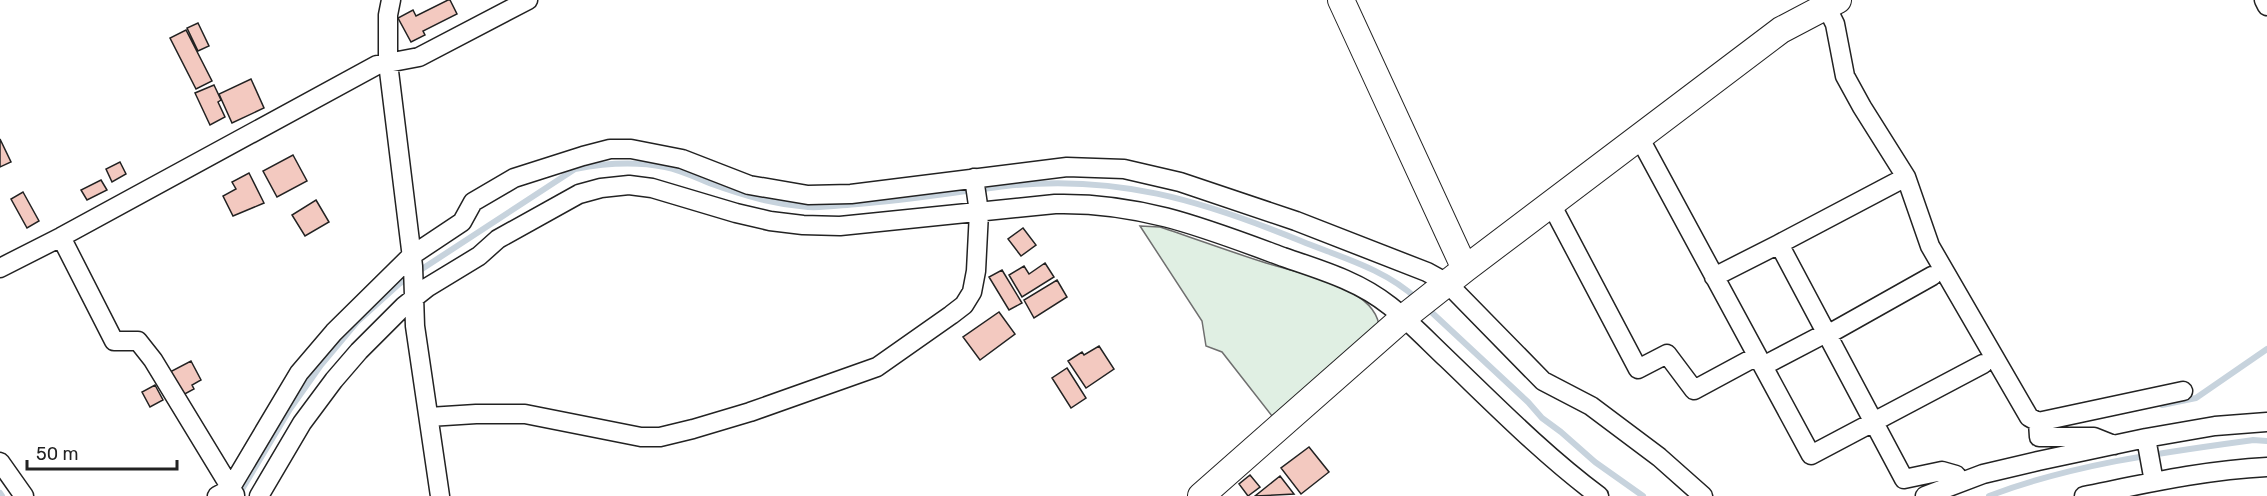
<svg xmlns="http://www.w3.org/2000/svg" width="2267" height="496" viewBox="0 0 2267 496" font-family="Rubik,sans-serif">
<rect width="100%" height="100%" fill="#fff"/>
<path fill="#e0efe3" stroke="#6f6f6f" stroke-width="1.5" d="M 1140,226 L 1160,227 C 1196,239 1231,252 1266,263 C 1298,273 1373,286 1379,325 L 1272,416 L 1222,352 L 1206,346 L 1202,321 Z"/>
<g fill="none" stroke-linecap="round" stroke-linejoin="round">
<path stroke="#c7d3dd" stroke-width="6" d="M 1427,308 L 1528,402 L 1542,418 L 1561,432 L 1595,462 L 1643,496
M 2162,405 L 2196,398 L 2267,349
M 0,493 L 2,496
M 238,496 L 290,409 L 321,365 L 357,322 L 399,284 L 575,169 C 606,163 634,161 665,167 C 681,170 697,178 712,184 C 745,196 773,204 808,207 C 824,208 842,205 858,204 C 907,200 956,192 1006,186 C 1115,174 1201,200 1301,241 C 1340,257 1385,269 1417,299
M 1989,496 C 2073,464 2165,452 2253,440 L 2267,441"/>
</g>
<path fill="#f3c9c0" stroke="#222" stroke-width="1.5" d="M 448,0 L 450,0 L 457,14 L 423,31 L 425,35 L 411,42 L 398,18 L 413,10 L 416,16 Z
M 198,23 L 209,46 L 198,51 L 187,28 Z
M 186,30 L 212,81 L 196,89 L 170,38 Z
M 251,79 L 264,108 L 232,123 L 219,94 Z
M 214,85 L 221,100 L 218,102 L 225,117 L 210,125 L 195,93 Z
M 0,139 L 11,162 L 0,167 Z
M 293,155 L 307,181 L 277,197 L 263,171 Z
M 120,162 L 126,174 L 112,182 L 106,169 Z
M 249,173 L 264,203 L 233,216 L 223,196 L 236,189 L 232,182 Z
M 101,180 L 107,190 L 87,200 L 81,190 Z
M 23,192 L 39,221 L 27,228 L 11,199 Z
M 316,200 L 329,222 L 305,236 L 292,215 Z
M 1023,228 L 1036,245 L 1021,256 L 1008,239 Z
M 1045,263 L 1054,277 L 1022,297 L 1009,275 L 1024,266 L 1029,274 Z
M 1002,270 L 1022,303 L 1009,310 L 989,277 Z
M 1057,280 L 1067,297 L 1034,318 L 1024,300 Z
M 999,312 L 1015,334 L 980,360 L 963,337 Z
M 1099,346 L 1114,369 L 1086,388 L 1068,361 L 1082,352 L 1084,355 Z
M 191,361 L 201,380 L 192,385 L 194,389 L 181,396 L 168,373 Z
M 1067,368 L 1086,398 L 1071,408 L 1052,378 Z
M 155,385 L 163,400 L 150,407 L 142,392 Z
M 1309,447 L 1329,472 L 1301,494 L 1281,468 Z
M 1250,475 L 1260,487 L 1248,496 L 1239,484 Z
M 1280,476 L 1294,494 L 1255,496 Z"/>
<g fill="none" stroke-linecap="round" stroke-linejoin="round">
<g stroke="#222" stroke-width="21">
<path id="street" d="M 391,0 L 388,15 L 388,63 L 413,266 L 415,326 L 440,496
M 1823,0 L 1835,24 L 1845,76 L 1862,107 L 1906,177 L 1930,246 L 2029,417 L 2038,422 L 2039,437 L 2094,437 L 2114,445
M 2264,0 L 2267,6
M 1639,137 L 1811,455 L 1983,364
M 1906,177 L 1779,244 L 1904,479 L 1942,471 L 1956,475 L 1961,482
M 1551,204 L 1638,369 L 1667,354 L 1694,390 L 1757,356
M 61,237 L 114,341 L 138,341 L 153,360 L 235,495
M 0,268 L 61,237 L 377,65 L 419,57 L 528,0
M 1714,277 L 1779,244
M 1827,335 L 1932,276
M 1763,366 L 1826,333
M 429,417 L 476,414 L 525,414 L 641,437 L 660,437 L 693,429 L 750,412 L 877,367 L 951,315 L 964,305 L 972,292 L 976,271 L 979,212 L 974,178
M 2038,422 L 2183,391
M 2146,438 L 2154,482
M 0,462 L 24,496
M 217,496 L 230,489 L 299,373 L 334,332 L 411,256 L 462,222 L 473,202 L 514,178 L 583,156 L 610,149 L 631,149 L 682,159 L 749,185 L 808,195 L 851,194 L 1067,167 L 1124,169 L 1180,182 L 1296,221 L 1427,272 L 1447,283 L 1543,381 L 1591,406 L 1659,457 L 1703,496
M 259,496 L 302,423 L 334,380 L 359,351 L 404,306 L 428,287 L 479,256 L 498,239 L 579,194 L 601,188 L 629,185 L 652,188 L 736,213 L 770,221 L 803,225 L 840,226 L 1055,204 C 1140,202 1205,228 1283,257 C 1321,270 1359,281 1390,306 C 1410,322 1428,341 1447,359 C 1496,406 1544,455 1599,496
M 1925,496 L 1983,474 L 2038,461 L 2146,438 L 2215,426 L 2267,422
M 2084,496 C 2144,484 2205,470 2267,467"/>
</g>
<g stroke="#222" stroke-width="28">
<path id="secondary" d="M 1341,0 L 1465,269
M 1201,496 L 1403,318 L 1465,269 L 1781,30 L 1838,0"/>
</g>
<use href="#street" stroke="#fff" stroke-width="18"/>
<use href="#secondary" stroke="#fff" stroke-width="26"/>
</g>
<path d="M27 460v9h150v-9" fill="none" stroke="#222222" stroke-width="3"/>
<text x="36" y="460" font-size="18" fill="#222222" stroke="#ffffff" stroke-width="4.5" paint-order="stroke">50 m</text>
</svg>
